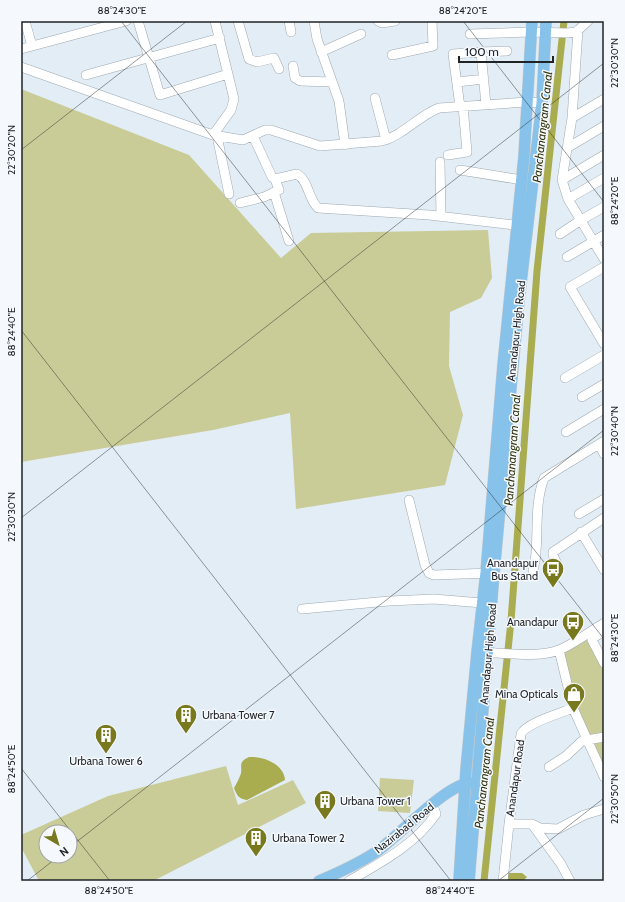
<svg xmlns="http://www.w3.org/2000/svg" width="625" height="902" viewBox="0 0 625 902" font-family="Cabin,sans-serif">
<rect width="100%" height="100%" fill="#e2edf6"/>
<path fill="#cacc97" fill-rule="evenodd" d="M 21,89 L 189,155 L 281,258 L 311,233 L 488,230 L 492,278 L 481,298 L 450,312 L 449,366 L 463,415 L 445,485 L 296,509 L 290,413 L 213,430 L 21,462 Z
M 589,639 L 604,669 L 604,735 L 589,735 C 576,709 568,681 562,652 Z
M 604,741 L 604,771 L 593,744 Z
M 226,766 L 238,805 L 293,780 L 306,803 L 153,881 L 39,881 L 21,847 L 21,835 L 108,796 ZM 46,832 L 70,832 L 70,856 L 46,856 Z
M 380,778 L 414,780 L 410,813 L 378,811 Z"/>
<path fill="#aaac50" d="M 249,757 C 263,756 284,764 285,780 L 247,800 C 239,799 237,796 234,788 C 236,784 238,781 240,776 C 244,767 236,763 249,757 Z
M 506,873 L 522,873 L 527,877 L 523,881 L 509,881 L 506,878 Z"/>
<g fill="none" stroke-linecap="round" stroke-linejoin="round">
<path stroke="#aaac50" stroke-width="7" d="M 484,881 L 511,621 L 537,271 L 564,21"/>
<g stroke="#9fa9b2" stroke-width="10">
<path id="minor" d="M 25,21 L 32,46
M 138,21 L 160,95 L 228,74
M 238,21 L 249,59 L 257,62 L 274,58 L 279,69
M 289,21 L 291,32
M 314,21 L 317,39 L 339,101 L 345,145
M 378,21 L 382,23 L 395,21
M 578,30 L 572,118 L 562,180 L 568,199 L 604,259
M 470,34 L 530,32 L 567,33 L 576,32 L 588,21
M 21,49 L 126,21
M 321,52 L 361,34
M 392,55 L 433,46 L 432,21
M 293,66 L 295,78 L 300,81 L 332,82
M 21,67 L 213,135 L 243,140 L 265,130 L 271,130 L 320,146 L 382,141 C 404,135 418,116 439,108 L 528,102 L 542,103
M 86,75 L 220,38
M 457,82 L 484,79
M 375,98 L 386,140
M 486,105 L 481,52 L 507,51
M 460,107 L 453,54 L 481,52
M 572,118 L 604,99
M 213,135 L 231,110 L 234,99 L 215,21
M 217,136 L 229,194
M 253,136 L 272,177 L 275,179 L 297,174 C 309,181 308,199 318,208 L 429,215 L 522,226
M 567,148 L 604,126
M 448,155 L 467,152 L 463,106
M 440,162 L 441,216
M 460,170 L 522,180
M 562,180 L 604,155
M 274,192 L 289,241
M 568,199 L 604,178
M 240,203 L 264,197 L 279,190 L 275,179
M 560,234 L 581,220 L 604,207
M 567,257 L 604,235
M 604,267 L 570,287 L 604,344
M 565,378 L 604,355
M 582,397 L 604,384
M 566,432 L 604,409
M 599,444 L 604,454
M 409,500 L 425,565 L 429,573 L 434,575 L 492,573
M 579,514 L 604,499
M 581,532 L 604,570
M 558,566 L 553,555 L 553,552 L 604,518
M 533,571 C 534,565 536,558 536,552 C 538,527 535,502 544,478 L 604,441
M 302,609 L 389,601 L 434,599 L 482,603
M 604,631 L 593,638 L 592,640 L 604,663
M 559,650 L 573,708 L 604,777
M 482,652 C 503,653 539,658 559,650 C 572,645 591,631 604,623
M 549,767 L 566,756 L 582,741 L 604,737
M 509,824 L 532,824 L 540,828 L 558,829 L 584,815 L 604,809
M 532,824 L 561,864 L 570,881
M 349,881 C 380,863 415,845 436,814 L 435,811 L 431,806
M 503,881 L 509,824 L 521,734 C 526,723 561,713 573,708"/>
</g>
<g stroke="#c9cacb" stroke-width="12">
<path id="major" d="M 319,881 C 338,873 358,864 376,852 C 398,837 447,783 471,783
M 459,881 L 466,769 L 477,652 L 486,572 L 503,365 L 524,156 L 532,21
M 469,881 L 494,573 L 519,300 L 542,103 L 546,21"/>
</g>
<use href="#minor" stroke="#fff" stroke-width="9"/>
<use href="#major" stroke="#87c2eb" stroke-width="11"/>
</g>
<path fill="none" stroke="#1f2326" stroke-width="1" stroke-opacity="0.45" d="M 121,21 L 604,639M 463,21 L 604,202M 21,150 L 187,21M 21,330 L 451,881M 21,518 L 604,63M 21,768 L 110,881M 70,847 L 604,430M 27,881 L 59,856M 498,881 L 604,798"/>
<defs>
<g id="bus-pin" transform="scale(1.15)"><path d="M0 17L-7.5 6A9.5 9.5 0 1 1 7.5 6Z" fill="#78781f" stroke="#f5f9fd"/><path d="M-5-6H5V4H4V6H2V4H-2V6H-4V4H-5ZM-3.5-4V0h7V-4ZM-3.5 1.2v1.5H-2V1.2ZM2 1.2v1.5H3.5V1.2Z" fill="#fff"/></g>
<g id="shop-pin" transform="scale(1.15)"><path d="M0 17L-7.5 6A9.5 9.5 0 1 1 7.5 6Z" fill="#78781f" stroke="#f5f9fd"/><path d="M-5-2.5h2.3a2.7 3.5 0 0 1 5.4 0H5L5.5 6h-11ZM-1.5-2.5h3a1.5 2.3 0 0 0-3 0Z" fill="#fff"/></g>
<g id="building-pin" transform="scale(1.15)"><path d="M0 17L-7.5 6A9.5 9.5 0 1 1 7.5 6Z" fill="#78781f" stroke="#f5f9fd"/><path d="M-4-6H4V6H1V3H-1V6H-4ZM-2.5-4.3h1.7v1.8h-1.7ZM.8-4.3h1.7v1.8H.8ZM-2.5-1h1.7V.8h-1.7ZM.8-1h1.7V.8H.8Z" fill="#fff"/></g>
</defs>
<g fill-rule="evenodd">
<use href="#bus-pin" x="553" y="569"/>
<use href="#bus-pin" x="573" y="622"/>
<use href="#shop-pin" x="574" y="694"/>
<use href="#building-pin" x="186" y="715"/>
<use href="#building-pin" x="106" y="735"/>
<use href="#building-pin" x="325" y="801"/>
<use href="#building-pin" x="256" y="838"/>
</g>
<g text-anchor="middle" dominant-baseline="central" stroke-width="3" stroke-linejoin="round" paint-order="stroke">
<g font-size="11" fill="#1f2326" stroke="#f5f9fd">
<text transform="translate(516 331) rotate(-84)">Anandapur High Road</text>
<text transform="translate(488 654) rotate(-85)">Anandapur High Road</text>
<text transform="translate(515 778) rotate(-82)">Anandapur Road</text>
<text transform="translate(404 828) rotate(-39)">Nazirabad Road</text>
</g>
<g font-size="11" fill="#1f2326" stroke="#f5f9fd" text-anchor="end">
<text x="538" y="563">Anandapur<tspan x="538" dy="13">Bus Stand</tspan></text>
<text x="558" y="622">Anandapur</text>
<text x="558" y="694">Mina Opticals</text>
<text x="202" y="715" text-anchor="start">Urbana Tower 7</text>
<text x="106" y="761" text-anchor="middle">Urbana Tower 6</text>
<text x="340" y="801" text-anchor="start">Urbana Tower 1</text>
<text x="272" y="838" text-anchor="start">Urbana Tower 2</text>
</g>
<g font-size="12" font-style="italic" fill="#33330b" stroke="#f5f9fd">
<text transform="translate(542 127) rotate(-84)">Panchanangram Canal</text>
<text transform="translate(512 450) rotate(-86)">Panchanangram Canal</text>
<text transform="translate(484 773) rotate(-84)">Panchanangram Canal</text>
</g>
</g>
<rect width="625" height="902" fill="none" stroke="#f5f9fd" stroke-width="44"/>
<g transform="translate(58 844) rotate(142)"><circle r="19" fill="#f5f9fd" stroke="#9fa3a7"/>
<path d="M0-3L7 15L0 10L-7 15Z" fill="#78781f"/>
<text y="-6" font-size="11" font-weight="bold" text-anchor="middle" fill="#1f2326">N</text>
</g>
<path d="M459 56v6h94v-6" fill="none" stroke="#1f2326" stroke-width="2"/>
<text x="465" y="56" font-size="12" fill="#1f2326" stroke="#f5f9fd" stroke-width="3" paint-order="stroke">100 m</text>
<rect x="22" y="22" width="581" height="858" fill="none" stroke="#1f2326" stroke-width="1.5"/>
<g font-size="10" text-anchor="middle" fill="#1f2326">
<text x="122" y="14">88°24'30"E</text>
<text x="463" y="14">88°24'20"E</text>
<text transform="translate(614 63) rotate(-90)" y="4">22°30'30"N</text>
<text transform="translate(11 150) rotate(-90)" y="4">22°30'20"N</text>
<text transform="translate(614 201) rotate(-90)" y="4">88°24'20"E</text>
<text transform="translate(11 332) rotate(-90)" y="4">88°24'40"E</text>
<text transform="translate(614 431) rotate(-90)" y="4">22°30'40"N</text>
<text transform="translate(11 517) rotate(-90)" y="4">22°30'30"N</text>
<text transform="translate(614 638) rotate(-90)" y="4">88°24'30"E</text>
<text transform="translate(11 769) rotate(-90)" y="4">88°24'50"E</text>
<text transform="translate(614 799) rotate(-90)" y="4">22°30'50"N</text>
<text x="109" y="894">88°24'50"E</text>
<text x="450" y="894">88°24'40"E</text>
</g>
</svg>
